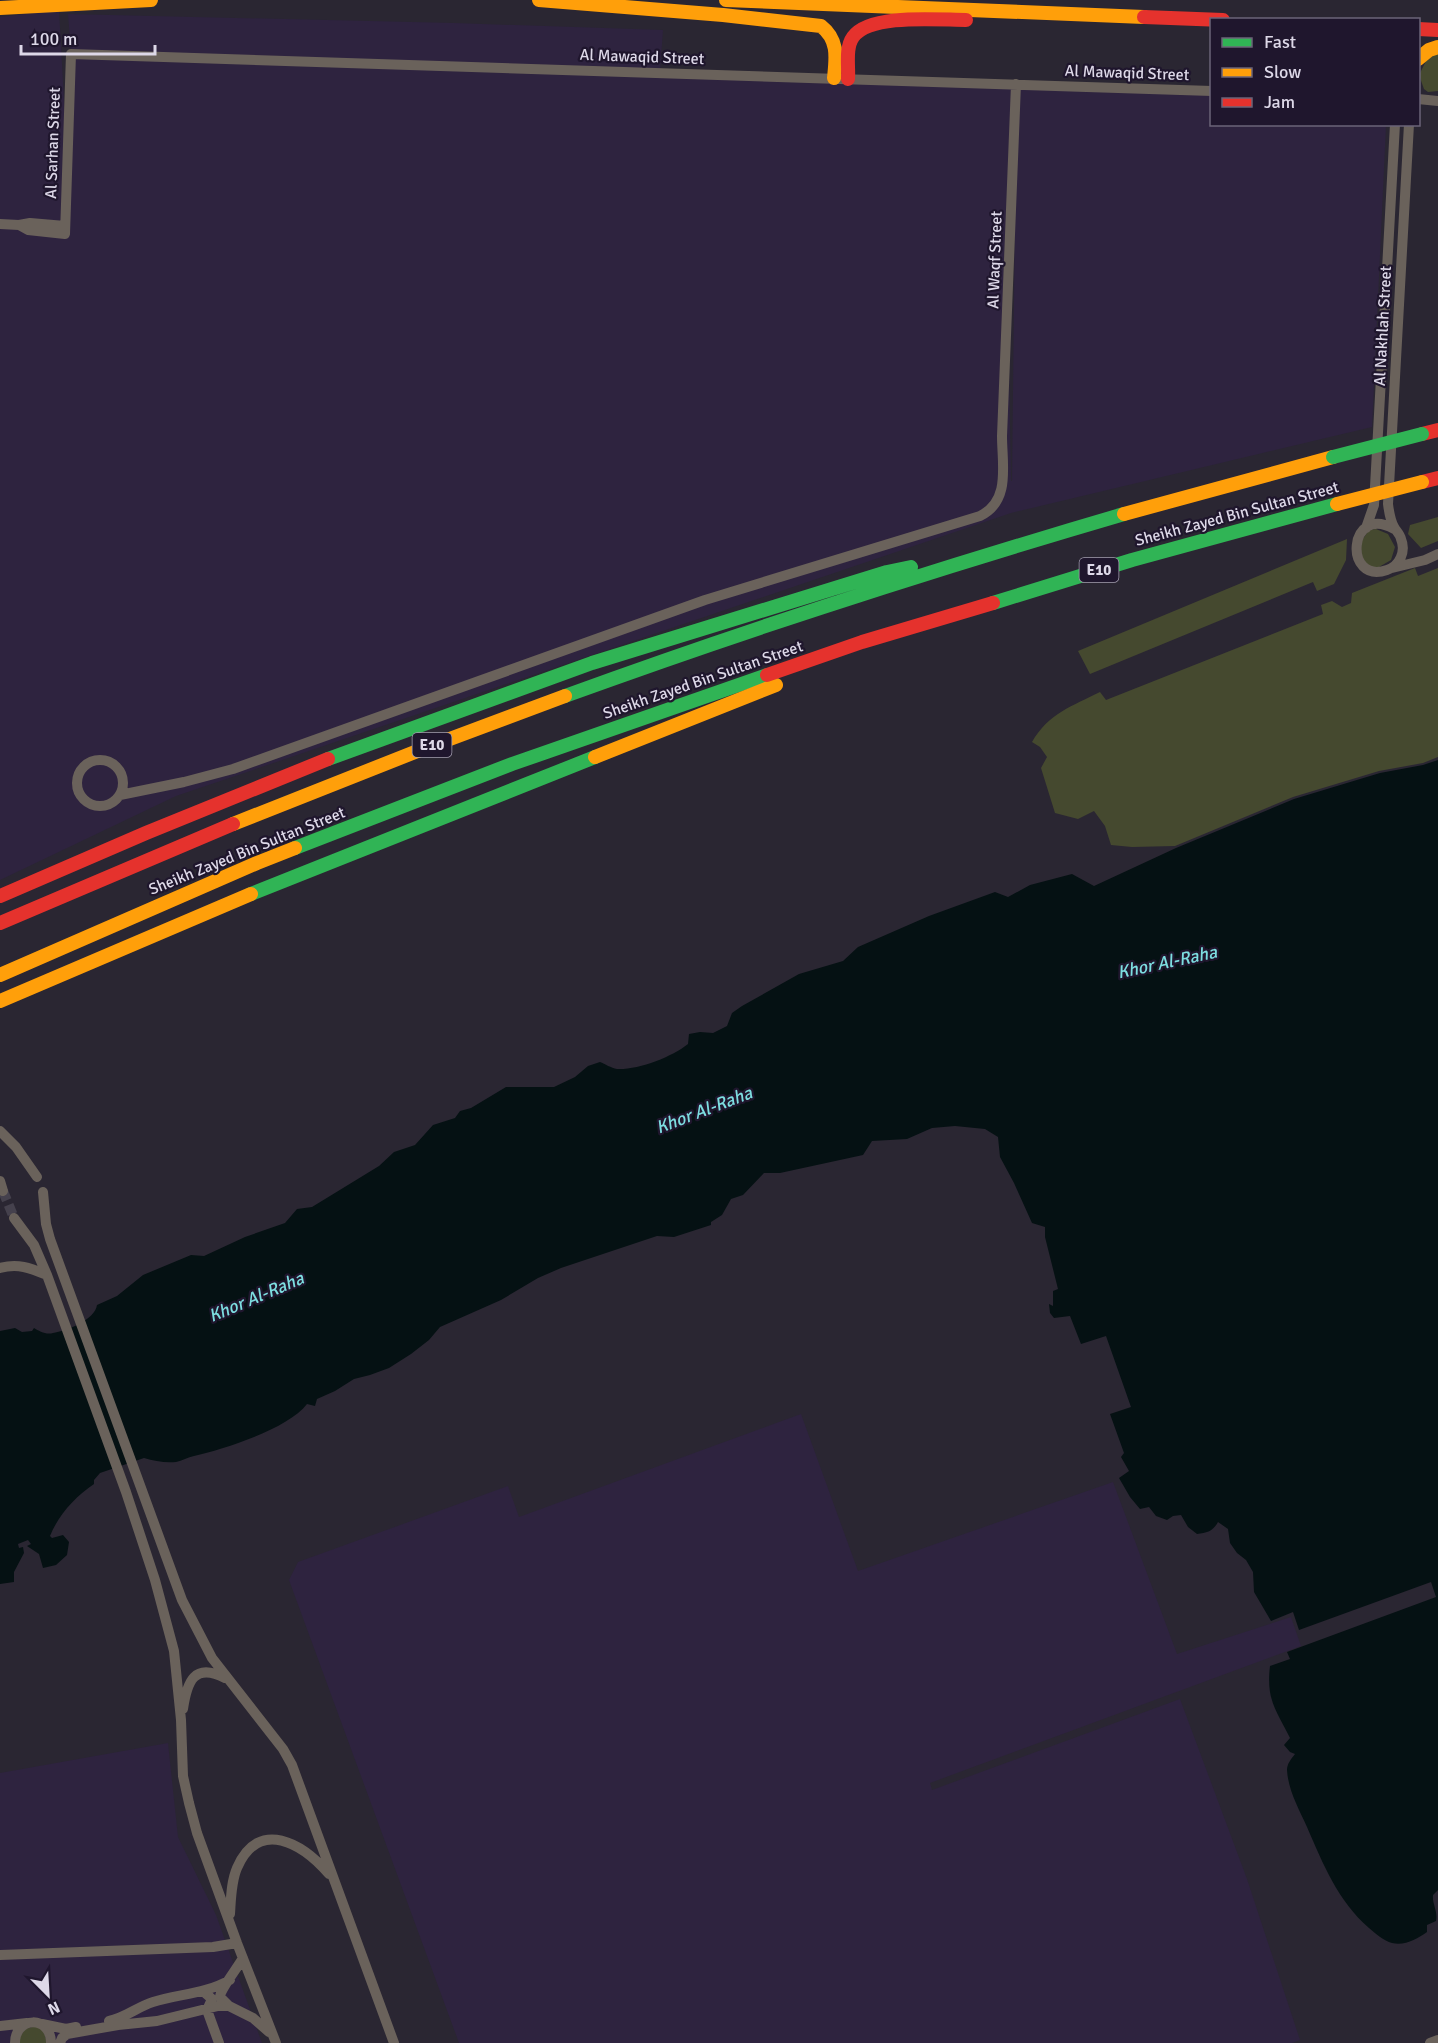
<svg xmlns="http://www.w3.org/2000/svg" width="1438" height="2043" viewBox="0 0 1438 2043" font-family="Signika,sans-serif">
<rect width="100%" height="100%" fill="#2a2632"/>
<path fill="#2e233f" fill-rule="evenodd" d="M 59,10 L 67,154 L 71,54 L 68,14 L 454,23 L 663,30 L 660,72 L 1211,91 L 1212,124 L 1386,125 L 1372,427 L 1011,513 L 176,796 L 0,880 L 0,17 ZM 1016,121 L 1012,481 L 1011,481 L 1008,313 Z
M 801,1414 L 858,1571 L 1113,1482 L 1177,1654 L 1291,1617 L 1301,1646 L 930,1783 L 932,1790 L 1180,1699 L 1247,1879 L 1300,2040 L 1292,2043 L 459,2043 L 289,1580 L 298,1562 L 508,1486 L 519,1517 Z
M 168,1743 L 178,1837 L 216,1915 L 262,2043 L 0,2043 L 0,1773 Z"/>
<path fill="#45492f" d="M 1438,52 L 1438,91 L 1428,92 L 1424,89 L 1419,75 L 1426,61 Z
M 1438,517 L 1438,541 L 1421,548 L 1408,534 L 1410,525 Z
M 1376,529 L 1388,534 L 1395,547 L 1391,560 L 1379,567 L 1369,567 L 1356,549 L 1369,530 Z
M 1347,539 L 1346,560 L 1334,584 L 1317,591 L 1313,582 L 1090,674 L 1078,651 Z
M 1415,568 L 1418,576 L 1438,568 L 1438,757 L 1423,763 L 1379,771 L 1293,797 L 1175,846 L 1132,847 L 1111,845 L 1105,826 L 1094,811 L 1078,819 L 1055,813 L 1041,768 L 1047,757 L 1040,747 L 1032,742 C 1048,714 1072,706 1100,692 L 1106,700 L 1323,614 L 1321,605 L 1332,601 L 1342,607 L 1351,603 L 1352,593 Z
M 36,2026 L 44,2031 L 47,2043 L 20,2043 L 20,2037 L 25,2029 Z"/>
<path fill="#051113" d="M 1438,760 L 1438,1890 L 1433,1895 C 1432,1904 1438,1911 1436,1921 L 1427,1925 L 1427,1932 C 1417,1939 1405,1946 1392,1943 C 1384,1941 1375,1933 1369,1928 C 1338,1901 1323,1864 1307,1827 C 1299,1809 1288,1790 1287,1770 C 1287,1764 1291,1759 1295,1754 L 1290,1752 L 1284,1745 L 1290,1738 C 1276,1710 1266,1700 1270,1666 L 1290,1659 L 1287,1652 L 1436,1597 L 1431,1582 L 1299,1630 L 1293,1612 L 1271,1621 L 1254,1592 L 1253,1572 L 1246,1560 L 1237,1553 L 1230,1543 L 1228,1529 L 1218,1522 C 1213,1531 1207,1533 1197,1534 L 1188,1527 L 1181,1515 L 1173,1516 L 1167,1520 L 1156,1516 L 1149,1507 L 1140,1509 L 1130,1497 L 1119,1478 L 1129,1471 L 1121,1457 L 1124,1453 L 1110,1414 L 1131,1407 L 1106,1336 L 1081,1344 L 1070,1316 L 1054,1318 L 1050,1313 L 1049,1304 L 1053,1306 L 1053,1291 L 1058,1289 L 1045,1237 L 1045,1227 L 1032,1223 L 1014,1183 L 1000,1157 L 998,1137 L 985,1129 L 955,1126 L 932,1128 L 907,1139 L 872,1141 L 863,1155 L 780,1173 L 764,1173 L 743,1195 L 731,1199 L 722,1215 L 711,1222 L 711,1225 L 674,1237 L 657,1236 L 561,1268 L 538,1278 L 501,1300 L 440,1327 L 429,1340 L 411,1354 L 389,1368 L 370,1375 L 354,1379 L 335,1391 L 317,1399 L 315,1406 L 307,1404 C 288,1429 224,1449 194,1456 C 188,1457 182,1461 176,1462 C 165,1463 154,1461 144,1458 L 100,1473 L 94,1480 L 94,1484 C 75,1497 59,1514 50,1536 L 52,1538 L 63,1535 L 69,1542 L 67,1555 L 56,1565 L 43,1568 L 39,1554 L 27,1546 L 31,1544 L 28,1540 L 18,1544 L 19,1548 L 23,1547 L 24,1553 L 14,1572 L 14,1582 L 0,1584 L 0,1331 L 15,1328 L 22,1332 L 32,1331 L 34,1328 C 39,1331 46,1335 53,1333 C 66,1331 95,1320 97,1305 L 117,1296 L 143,1275 L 191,1255 L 204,1256 L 245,1237 L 285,1223 L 297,1209 L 312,1207 L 379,1166 L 394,1152 L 415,1145 L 433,1125 L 455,1118 L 460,1111 L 471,1108 L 506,1087 L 554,1087 L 575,1077 L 588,1066 L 600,1062 C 605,1064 611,1068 617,1069 C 638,1070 672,1057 688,1044 L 689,1034 L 700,1032 L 713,1033 L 727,1026 L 732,1013 L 742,1006 L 799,974 L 843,961 L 858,947 L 929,916 L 995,892 L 1008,897 L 1030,885 L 1072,874 L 1094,886 L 1176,848 L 1294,799 L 1380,773 L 1423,765 Z"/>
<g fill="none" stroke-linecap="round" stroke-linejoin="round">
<path stroke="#45414d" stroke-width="10" stroke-dasharray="10 5" stroke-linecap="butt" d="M 3,1191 L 14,1218"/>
<path stroke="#6a625b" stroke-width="10" d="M 1418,99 L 1438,101
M 0,224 L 19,225 L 30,223 L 65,226
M 19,225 L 28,230 L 65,234 L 71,54 L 1212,91
M 1366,528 L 1374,505 L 1395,124
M 1394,529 C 1348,503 1343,585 1387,570 C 1400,566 1406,551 1401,539 C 1400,534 1396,531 1394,527 C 1390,520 1389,512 1388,504 L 1409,124
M 1392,568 L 1425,560 L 1438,554
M77 783a23 23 0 1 1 46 0a23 23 0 1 1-46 0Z
M 120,795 L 184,782 L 233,769 L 705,600 L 980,516 C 1011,501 1002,465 1002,436 L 1016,84
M 0,1131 L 16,1147 L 37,1177
M 0,1181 L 3,1191
M 43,1192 L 46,1224 L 50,1239 L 182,1600 L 212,1658 L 283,1749 L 292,1765 L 394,2043
M 14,1218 L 34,1245 L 47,1275 L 126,1492 L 155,1580 L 174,1651 L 181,1720 L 183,1776 L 189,1803 L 197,1833 L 237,1943 L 276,2043
M 0,1268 C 18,1263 30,1268 47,1275
M 183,1709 C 187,1682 194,1662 225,1678
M 230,1914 C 231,1899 231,1882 237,1868 C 259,1817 303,1844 329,1874
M 0,1955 L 213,1947 L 237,1943
M 204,1992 L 212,1999 L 207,2010 L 219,2043
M 229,2006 L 220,1997 C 220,1990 238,1967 243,1958
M 109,2021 C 125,2018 137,2007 153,2002 C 179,1994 205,1994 230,1980
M 42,2024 L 66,2029 L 76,2027
M 0,2026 L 27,2023
M 15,2043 C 15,2016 51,2015 51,2043
M 60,2043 L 62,2038 L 67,2034 L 118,2025 L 157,2021 L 218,2006 L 229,2006 L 253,2018 L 269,2032
M 1430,2043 L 1438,2040"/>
<path stroke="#30b455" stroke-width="14" d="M 993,603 L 1132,560 L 1337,504
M 565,696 C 749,629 936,569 1124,514
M 328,759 L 592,663 L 887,572 L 911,567
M 295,848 L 512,764 L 767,675
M 251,894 L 595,757"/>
<path stroke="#ff9f0a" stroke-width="14" d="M 539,0 L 723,15 L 821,26 C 839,40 836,58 834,78
M 726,0 L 1144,17
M 0,8 L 151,0
M 1418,59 L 1429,50 L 1438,47
M 1124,514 L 1333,457
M 595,757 L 776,685
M 233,824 L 415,752 L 565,696
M 0,975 L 257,863 L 295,848
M 0,1001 L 251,894"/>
<path stroke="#e5322d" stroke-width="14" d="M 1144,17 L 1223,20
M 1418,29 L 1438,30
M 848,79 C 849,67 845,48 853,37 C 870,13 939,20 966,20
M 1422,434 L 1438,430
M 1422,482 L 1438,478
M 767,675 L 862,642 L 993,603
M 0,896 L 146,833 L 328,759
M 0,923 L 233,824"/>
<path stroke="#30b455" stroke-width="14" d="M 1333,457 L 1422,434"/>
<path stroke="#ff9f0a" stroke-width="14" d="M 1337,504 L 1422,482"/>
</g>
<g text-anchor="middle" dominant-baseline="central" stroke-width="4.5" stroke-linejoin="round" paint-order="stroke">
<g fill="#1f162d" stroke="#a49eb0" stroke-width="1.5">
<rect x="1079.5" y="558" width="39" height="24" rx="4.5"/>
<rect x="412.5" y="733" width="39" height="24" rx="4.5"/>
</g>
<g font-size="15" font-weight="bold" fill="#ddd8e8">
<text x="1099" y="570">E10</text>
<text x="432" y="745">E10</text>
</g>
<g font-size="16" fill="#ddd8e8" stroke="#1f162d">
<text transform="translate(642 57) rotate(2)">Al Mawaqid Street</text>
<text transform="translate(1127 73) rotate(2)">Al Mawaqid Street</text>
<text transform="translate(53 143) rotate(-88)">Al Sarhan Street</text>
<text transform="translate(995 260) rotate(-88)">Al Waqf Street</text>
<text transform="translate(1383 326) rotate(-87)">Al Nakhlah Street</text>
<text transform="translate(1237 514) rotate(-15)">Sheikh Zayed Bin Sultan Street</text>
<text transform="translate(703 680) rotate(-19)">Sheikh Zayed Bin Sultan Street</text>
<text transform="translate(247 851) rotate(-22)">Sheikh Zayed Bin Sultan Street</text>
</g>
<g font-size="18" font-style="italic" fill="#7ddee1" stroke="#1f162d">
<text transform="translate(1167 962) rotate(-12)">Khor Al-Raha</text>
<text transform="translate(704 1110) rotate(-21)">Khor Al-Raha</text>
<text transform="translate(256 1297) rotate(-23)">Khor Al-Raha</text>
</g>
</g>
<rect x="1210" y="18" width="210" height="108" fill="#1f162d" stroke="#6b6478" stroke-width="1.5"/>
<rect x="1222" y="38" width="30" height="9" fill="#30b455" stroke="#6b6478" stroke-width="1.5"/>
<text x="1264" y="48" font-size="18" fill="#ddd8e8">Fast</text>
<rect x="1222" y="68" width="30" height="9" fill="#ff9f0a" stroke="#6b6478" stroke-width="1.5"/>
<text x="1264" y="78" font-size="18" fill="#ddd8e8">Slow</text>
<rect x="1222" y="98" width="30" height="9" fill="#e5322d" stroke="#6b6478" stroke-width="1.5"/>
<text x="1264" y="108" font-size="18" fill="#ddd8e8">Jam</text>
<g transform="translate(48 1995) rotate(156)" stroke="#1f162d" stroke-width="4.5" paint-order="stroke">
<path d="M0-4.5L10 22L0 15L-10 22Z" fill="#ddd8e8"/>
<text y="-9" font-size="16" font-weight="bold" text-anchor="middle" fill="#ddd8e8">N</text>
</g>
<path d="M21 45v9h134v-9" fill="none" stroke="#ddd8e8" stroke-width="3"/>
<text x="30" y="45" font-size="18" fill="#ddd8e8" stroke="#1f162d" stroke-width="4.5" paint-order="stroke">100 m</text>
</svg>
